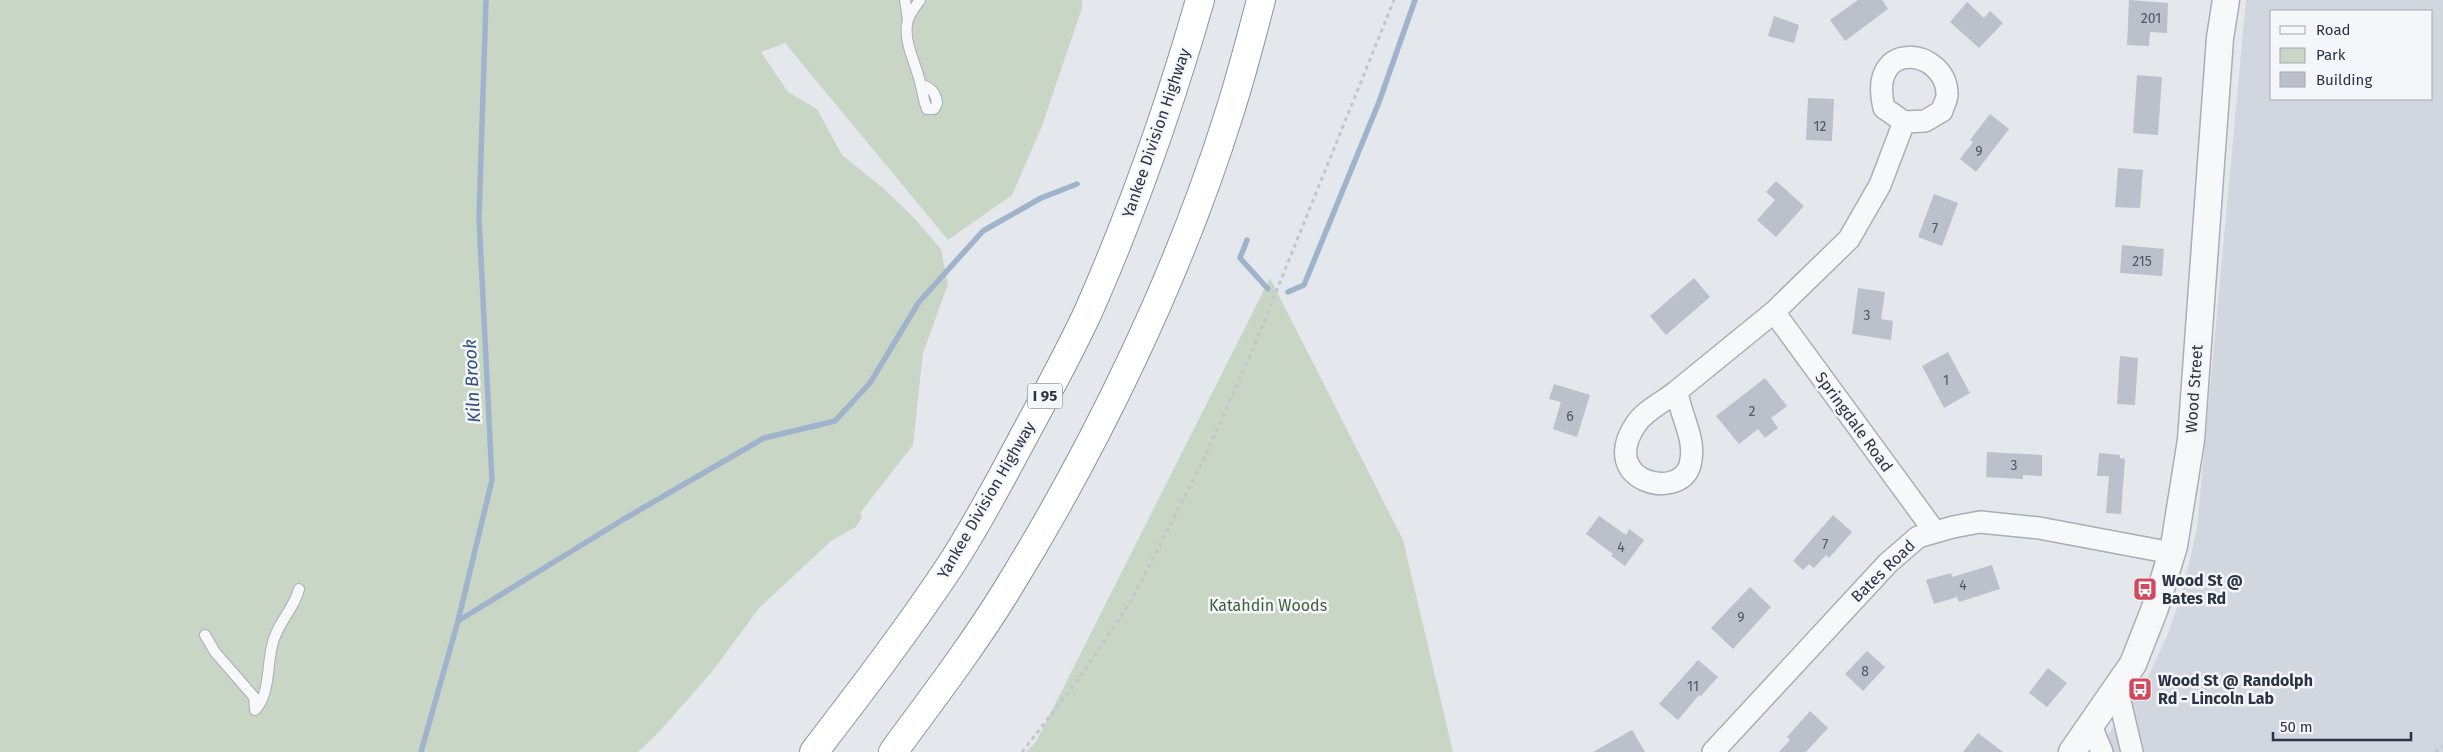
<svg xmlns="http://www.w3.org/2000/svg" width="2443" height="752" viewBox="0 0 2443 752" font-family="'Fira Sans',sans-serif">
<rect width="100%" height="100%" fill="#e4e7ec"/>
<path fill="#d2d6de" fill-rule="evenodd" d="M 2246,0 L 2443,0 L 2443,752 L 2096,752 L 2149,675 L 2168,634 L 2183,590 L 2197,529 ZM 2272,11 L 2432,11 L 2432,99 L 2272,99 Z"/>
<path fill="#c9d6c5" d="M 0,0 L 1082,0 L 1082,8 L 1042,126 L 1012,195 L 948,240 L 785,43 L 761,52 L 788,92 L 817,109 L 842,155 L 884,189 L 915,219 L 941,249 L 948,284 L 923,353 L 913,445 L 860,513 L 862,517 L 856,527 L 831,541 L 760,607 L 711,673 L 658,733 L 638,752 L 0,752 Z
M 1270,278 L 1403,540 L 1453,752 L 1026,752 L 1036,742 Z"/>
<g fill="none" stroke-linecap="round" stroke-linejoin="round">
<path stroke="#9fb4cc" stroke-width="5.5" d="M 1247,240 L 1240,258 L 1268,289
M 1288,292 L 1304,285 L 1379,102 L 1415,0
M 458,621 L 624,519 L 764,438 L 835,421 L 870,383 L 919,302 L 983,231 L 1041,198 L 1077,184
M 421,752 L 458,621 L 492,480 L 479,218 L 486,0"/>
</g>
<path fill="#bbc0ca" d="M 1858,0 L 1882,0 L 1888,9 L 1845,41 L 1830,20 Z
M 2129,0 L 2168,3 L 2167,33 L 2150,32 L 2149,46 L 2127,45 Z
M 1967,2 L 1984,18 L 1990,11 L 2003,23 L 1979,48 L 1950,22 Z
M 1774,16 L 1799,25 L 1794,43 L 1768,36 Z
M 2137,75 L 2162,77 L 2158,135 L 2133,133 Z
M 1808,98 L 1834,99 L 1832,141 L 1806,140 Z
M 1990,114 L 2009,129 L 1976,172 L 1960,159 L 1973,142 L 1970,140 Z
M 2118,168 L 2143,170 L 2140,208 L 2115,207 Z
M 1776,181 L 1804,206 L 1776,237 L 1757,220 L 1775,200 L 1766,192 Z
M 1934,194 L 1958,203 L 1942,246 L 1918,237 Z
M 2122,245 L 2164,249 L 2162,276 L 2120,273 Z
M 1694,278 L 1710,297 L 1666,335 L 1650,316 Z
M 1858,288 L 1885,292 L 1881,319 L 1893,321 L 1891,340 L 1852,334 Z
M 1948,352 L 1970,393 L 1944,408 L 1922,366 Z
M 2120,356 L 2138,358 L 2135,405 L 2117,404 Z
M 1765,378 L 1787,406 L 1771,418 L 1778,428 L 1765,438 L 1758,429 L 1739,444 L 1716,416 Z
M 1554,384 L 1590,395 L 1577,437 L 1553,429 L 1561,402 L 1549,399 Z
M 1987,452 L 2042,455 L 2042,476 L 2023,475 L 2023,479 L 1986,477 Z
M 2099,453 L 2120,455 L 2120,458 L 2125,459 L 2121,514 L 2106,513 L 2109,476 L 2097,476 Z
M 1833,515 L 1852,532 L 1829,558 L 1826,555 L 1814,568 L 1809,564 L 1803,570 L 1793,561 Z
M 1599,516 L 1626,535 L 1629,529 L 1644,540 L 1625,566 L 1611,556 L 1613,554 L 1586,534 Z
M 1992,565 L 2000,589 L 1959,602 L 1957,597 L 1934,604 L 1926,580 L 1951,573 L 1952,577 Z
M 1750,587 L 1771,607 L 1733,649 L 1711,628 Z
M 1867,651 L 1885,667 L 1863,691 L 1845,674 Z
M 1698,660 L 1718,677 L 1701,696 L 1699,695 L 1678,720 L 1659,704 Z
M 2048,668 L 2067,683 L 2047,707 L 2029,693 Z
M 1810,711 L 1828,728 L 1806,752 L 1779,752 L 1790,740 L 1787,737 Z
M 1632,730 L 1645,752 L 1593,752 Z
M 1978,733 L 2003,752 L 1963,752 Z"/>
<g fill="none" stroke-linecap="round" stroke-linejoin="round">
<g stroke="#a9aeb7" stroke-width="12">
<path id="service" d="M 905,0 L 908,20
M 920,0 C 915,7 908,15 907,24 C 904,43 916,64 920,82 C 923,92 923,100 927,109 L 934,109 L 937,103 C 936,94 933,90 925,86
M 205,635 L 215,652 L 254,697 L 255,710 C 270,695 267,665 272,646 C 276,624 294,610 299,589"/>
</g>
<g stroke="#a9aeb7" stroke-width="24">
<path id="minor" d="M 1774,312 L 1849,239 L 1880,185 L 1904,122 L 1925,121 L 1942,111 C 1943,106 1948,98 1947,93 C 1945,48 1867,38 1884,108 L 1904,122
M 1677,391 C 1664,402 1645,410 1636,424 C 1597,481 1679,502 1690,465 C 1697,439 1680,416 1677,391 L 1774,312 L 1935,532
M 2117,689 L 2132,752
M 2091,726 L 2102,752
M 1713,752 L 1888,563 L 1918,537 L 1953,527 L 1980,522 L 2039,528 L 2172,553"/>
</g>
<g stroke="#a9aeb7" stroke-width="29">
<path id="tertiary" d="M 2072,752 L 2133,664 L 2155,608 L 2174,546 L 2191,440 L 2220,38 L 2226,0"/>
</g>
<g stroke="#8b94a3" stroke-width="30">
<path id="motorway" d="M 814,752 C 860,692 906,632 948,569 C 974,530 996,488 1018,447 C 1042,402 1068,356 1089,310 C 1133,210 1170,105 1200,0
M 893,752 C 931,700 971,648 1005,593 C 1095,448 1178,277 1229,114 C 1241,77 1251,38 1261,0"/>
</g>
<path stroke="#c2c5cb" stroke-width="3" stroke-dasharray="4 4" stroke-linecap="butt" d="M 1022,752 L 1078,680 L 1131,601 L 1204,459 L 1253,349 L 1394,0
M 2435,752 L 2443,746"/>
<use href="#service" stroke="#f7f8fa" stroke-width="10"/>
<use href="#minor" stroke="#f7f8fa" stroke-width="21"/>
<use href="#tertiary" stroke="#f7f8fa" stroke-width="26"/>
<use href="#motorway" stroke="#fff" stroke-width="28"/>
</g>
<defs>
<g id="bus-square" transform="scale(1.25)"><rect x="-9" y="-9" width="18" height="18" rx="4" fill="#d1495b" stroke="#f4f6f9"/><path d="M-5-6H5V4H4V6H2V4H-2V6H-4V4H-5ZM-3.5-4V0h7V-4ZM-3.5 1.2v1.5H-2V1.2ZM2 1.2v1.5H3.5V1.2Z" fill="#fff"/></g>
</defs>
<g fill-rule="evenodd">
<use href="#bus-square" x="2145" y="589"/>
<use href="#bus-square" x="2140" y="689"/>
</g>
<g text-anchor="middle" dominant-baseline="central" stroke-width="5" stroke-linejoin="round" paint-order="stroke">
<g font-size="14" fill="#4f5766">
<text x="2151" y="18">201</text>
<text x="1820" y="126">12</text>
<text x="1979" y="151">9</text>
<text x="1935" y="228">7</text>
<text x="2142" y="261">215</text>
<text x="1867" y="315">3</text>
<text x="1946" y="380">1</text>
<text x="1752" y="411">2</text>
<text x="1570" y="416">6</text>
<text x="2014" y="465">3</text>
<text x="1825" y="544">7</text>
<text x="1621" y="547">4</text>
<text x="1963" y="585">4</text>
<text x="1741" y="617">9</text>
<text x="1865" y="671">8</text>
<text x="1693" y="686">11</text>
</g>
<rect fill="#f4f6f9" stroke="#676e7b" stroke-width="1" x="1027.5" y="383.5" width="35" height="25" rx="4"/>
<g font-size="15" font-weight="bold" fill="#2b3445">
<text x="1045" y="396">I 95</text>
</g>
<g font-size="16" fill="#2b3445" stroke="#f4f6f9">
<text transform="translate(1156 133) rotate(-71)">Yankee Division Highway</text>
<text transform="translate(2194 389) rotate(-86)">Wood Street</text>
<text transform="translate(1854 422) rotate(54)">Springdale Road</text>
<text transform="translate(986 500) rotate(-60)">Yankee Division Highway</text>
<text transform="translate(1883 571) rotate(-44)">Bates Road</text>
</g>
<g font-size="16" font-weight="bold" fill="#2b3445" stroke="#f4f6f9" text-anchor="start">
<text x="2162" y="580">Wood St @<tspan x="2162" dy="18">Bates Rd</tspan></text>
<text x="2158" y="680">Wood St @ Randolph<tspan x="2158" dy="18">Rd - Lincoln Lab</tspan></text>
</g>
<g font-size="16" fill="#3f6138" stroke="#f4f6f9">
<text x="1268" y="605">Katahdin Woods</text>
</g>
<g font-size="18" font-style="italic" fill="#34527a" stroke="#f4f6f9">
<text transform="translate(472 381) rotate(-93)">Kiln Brook</text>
</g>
</g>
<rect x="2270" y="10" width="162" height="90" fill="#f4f6f9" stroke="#a4a8b1"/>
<rect x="2280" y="26" width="25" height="8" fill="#f7f8fa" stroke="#a4a8b1"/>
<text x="2316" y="35" font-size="15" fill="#2b3445">Road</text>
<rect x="2280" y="48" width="25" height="15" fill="#c9d6c5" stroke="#a4a8b1"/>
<text x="2316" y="60" font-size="15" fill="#2b3445">Park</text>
<rect x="2280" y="72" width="25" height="15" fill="#bbc0ca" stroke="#a4a8b1"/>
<text x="2316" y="85" font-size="15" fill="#2b3445">Building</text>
<path d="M2273 732v8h138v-8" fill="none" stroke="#2b3445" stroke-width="2.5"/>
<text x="2280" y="732" font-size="15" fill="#2b3445" stroke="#f4f6f9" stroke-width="4" paint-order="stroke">50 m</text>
</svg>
